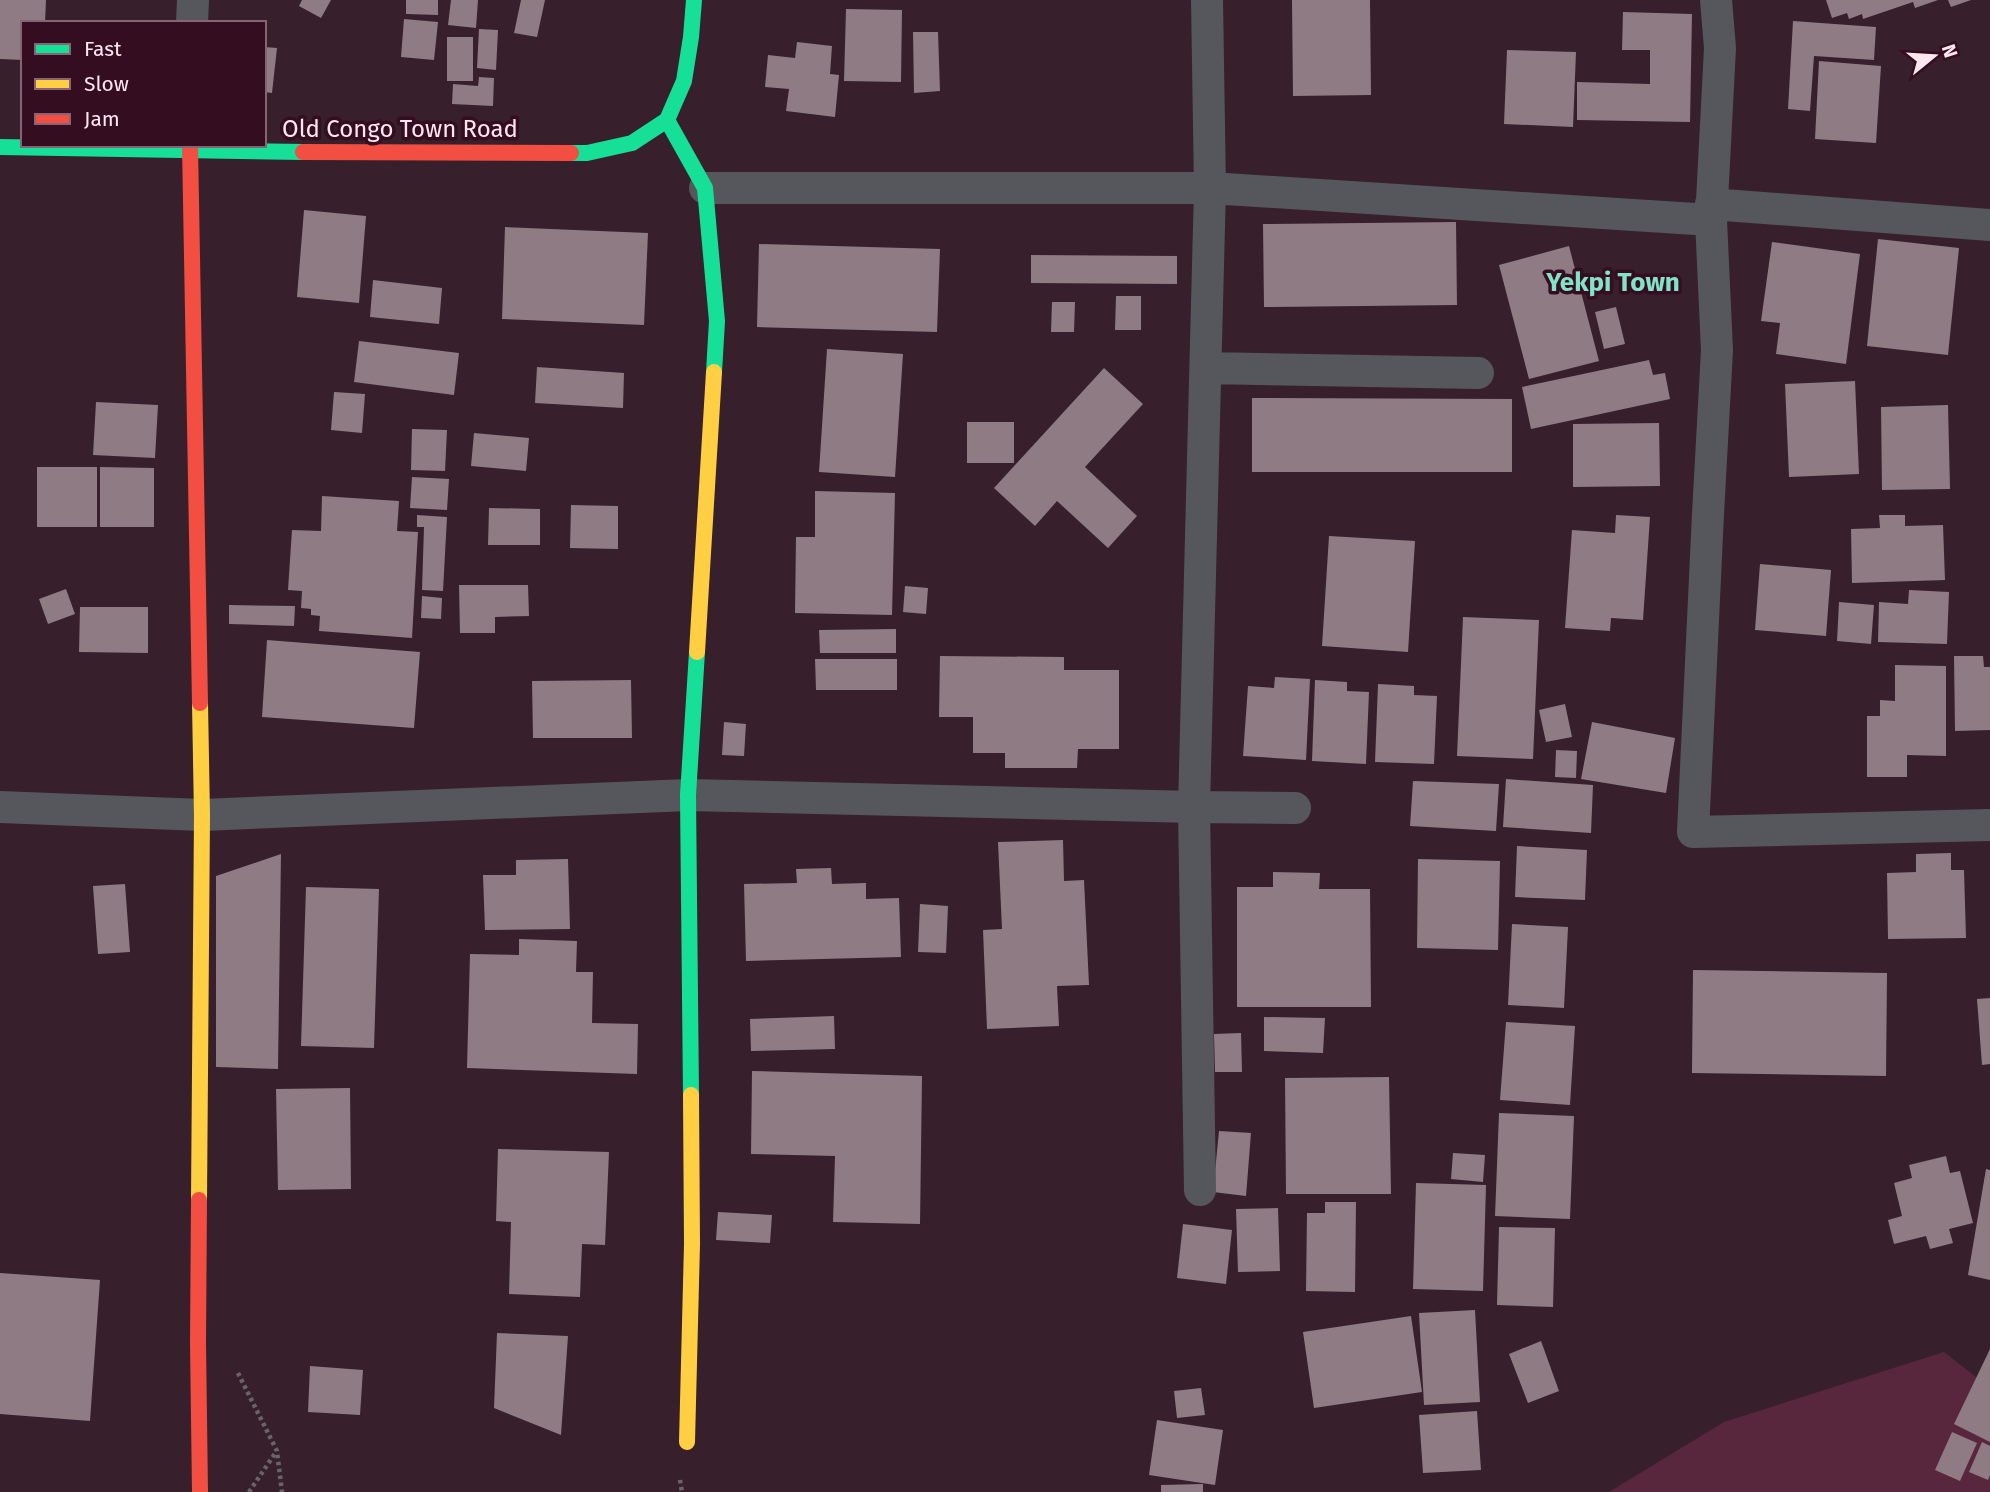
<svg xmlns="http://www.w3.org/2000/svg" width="1990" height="1492" viewBox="0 0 1990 1492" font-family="'Fira Sans',sans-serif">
<rect width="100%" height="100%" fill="#37202b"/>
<path fill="#59273d" d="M 1944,1352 L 1990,1388 L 1990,1492 L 1609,1492 L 1724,1422 Z"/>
<path fill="#8f7b84" d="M 0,0 L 46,0 L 45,23 L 23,23 L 23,60 L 0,59 Z
M 302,0 L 331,0 L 321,18 L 299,6 Z
M 406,0 L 438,0 L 438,15 L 406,14 Z
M 451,0 L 478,0 L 476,28 L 448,25 Z
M 521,0 L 545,0 L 537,37 L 514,33 Z
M 1292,0 L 1370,0 L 1371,95 L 1293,96 Z
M 1826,0 L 1938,0 L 1915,8 L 1913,2 L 1863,19 L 1862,14 L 1849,19 L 1847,13 L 1832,18 Z
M 1948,0 L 1971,0 L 1951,7 Z
M 846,9 L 902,10 L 901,82 L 844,81 Z
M 1623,12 L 1692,14 L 1690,122 L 1577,120 L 1577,82 L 1650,84 L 1650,50 L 1622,50 Z
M 404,19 L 438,22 L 434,60 L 401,57 Z
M 1793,21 L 1876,27 L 1874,60 L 1814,56 L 1810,111 L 1788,109 Z
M 479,29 L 498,30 L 496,70 L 477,68 Z
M 913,32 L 938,32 L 940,91 L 914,93 Z
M 447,37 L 473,37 L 473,81 L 447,81 Z
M 797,42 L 832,46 L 830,74 L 839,75 L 835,117 L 786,111 L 789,89 L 765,87 L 768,55 L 795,58 Z
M 264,47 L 277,48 L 272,93 L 264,92 Z
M 1507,50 L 1576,52 L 1573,127 L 1504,124 Z
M 1819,61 L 1881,66 L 1876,143 L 1815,139 Z
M 479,77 L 494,78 L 493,106 L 452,104 L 453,84 L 478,86 Z
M 304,210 L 366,216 L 359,303 L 297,297 Z
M 1456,222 L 1457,305 L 1264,307 L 1263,224 Z
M 505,227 L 648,233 L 644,325 L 502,319 Z
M 1878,239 L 1959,248 L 1948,355 L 1867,346 Z
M 1772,242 L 1860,254 L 1846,364 L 1776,354 L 1780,323 L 1761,321 Z
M 759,244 L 940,249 L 937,332 L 757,327 Z
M 1569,246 L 1599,361 L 1529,379 L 1499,265 Z
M 1031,255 L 1177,256 L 1177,284 L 1031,283 Z
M 373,280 L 442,288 L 439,324 L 370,317 Z
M 1116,296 L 1141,296 L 1141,330 L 1115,330 Z
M 1052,302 L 1075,302 L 1074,332 L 1051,332 Z
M 1616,307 L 1625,344 L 1604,349 L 1595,312 Z
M 359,341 L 459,353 L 454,395 L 354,382 Z
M 827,349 L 903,354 L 895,477 L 819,472 Z
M 1649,360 L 1653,375 L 1665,373 L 1670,399 L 1531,429 L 1522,387 Z
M 537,367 L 624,373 L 623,408 L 535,403 Z
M 1104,368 L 1143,404 L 1085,467 L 1137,516 L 1108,548 L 1057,501 L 1035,526 L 994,488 Z
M 1855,381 L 1859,474 L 1789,477 L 1785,384 Z
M 334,392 L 365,394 L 362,433 L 331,430 Z
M 1252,398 L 1512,399 L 1512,472 L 1252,472 Z
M 96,402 L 158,405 L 155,458 L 93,455 Z
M 1948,405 L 1950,489 L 1882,490 L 1881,407 Z
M 967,422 L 1014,422 L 1014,463 L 967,463 Z
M 1659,423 L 1660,486 L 1573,487 L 1573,424 Z
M 412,429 L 447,430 L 445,471 L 411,470 Z
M 474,433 L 529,438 L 526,471 L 471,466 Z
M 37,467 L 97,467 L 97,527 L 37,527 Z
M 100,467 L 154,468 L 154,527 L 100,527 Z
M 412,477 L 449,479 L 447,510 L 410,508 Z
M 815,491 L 895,493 L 892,615 L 795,613 L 796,537 L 815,537 Z
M 322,496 L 399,501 L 397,531 L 418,532 L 412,638 L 319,631 L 320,616 L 311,615 L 311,609 L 301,608 L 302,591 L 288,590 L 292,530 L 321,531 Z
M 571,505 L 618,506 L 618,549 L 570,548 Z
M 489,508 L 540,509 L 540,545 L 488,545 Z
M 417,515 L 447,517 L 443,591 L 422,590 L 424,527 L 417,527 Z
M 1616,515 L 1650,517 L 1643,620 L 1611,618 L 1610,631 L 1565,628 L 1572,530 L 1615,533 Z
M 1879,515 L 1905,515 L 1905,526 L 1943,525 L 1945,580 L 1852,583 L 1851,529 L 1880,528 Z
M 1329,536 L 1415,541 L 1408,652 L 1322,646 Z
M 1760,564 L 1831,570 L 1826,636 L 1755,630 Z
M 459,585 L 528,585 L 529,616 L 495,617 L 495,633 L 460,633 Z
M 905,586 L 928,588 L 926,614 L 903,612 Z
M 66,589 L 75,614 L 48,624 L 39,599 Z
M 1909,590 L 1949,592 L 1947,644 L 1878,642 L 1879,602 L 1908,604 Z
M 422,596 L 442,598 L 441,619 L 421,618 Z
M 1839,602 L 1874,605 L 1871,644 L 1837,641 Z
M 229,605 L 295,606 L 294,626 L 229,624 Z
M 80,607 L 148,607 L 148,653 L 79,652 Z
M 1463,617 L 1539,620 L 1533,759 L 1457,756 Z
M 896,629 L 896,653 L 820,653 L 819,630 Z
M 267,640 L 420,652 L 414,728 L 262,717 Z
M 940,656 L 1064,657 L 1064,670 L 1119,670 L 1119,749 L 1078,749 L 1077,768 L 1005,768 L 1005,753 L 973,753 L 973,717 L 939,717 Z
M 1954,656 L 1983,656 L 1984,667 L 1990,667 L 1990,730 L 1955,731 Z
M 815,659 L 897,659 L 897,690 L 816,690 Z
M 1895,665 L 1946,666 L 1946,756 L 1907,755 L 1907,777 L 1867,777 L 1867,716 L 1880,716 L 1880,700 L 1895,701 Z
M 1275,677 L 1310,679 L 1306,760 L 1243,756 L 1248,686 L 1274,688 Z
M 631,680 L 632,738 L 533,738 L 532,681 Z
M 1315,680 L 1347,682 L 1347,691 L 1369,692 L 1366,764 L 1312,761 Z
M 1378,684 L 1414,686 L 1414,695 L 1437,696 L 1434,764 L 1375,762 Z
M 1565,704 L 1572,737 L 1546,742 L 1539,710 Z
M 724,722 L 746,724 L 744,756 L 722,755 Z
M 1592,722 L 1675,738 L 1666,793 L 1581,779 Z
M 1556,750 L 1577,751 L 1576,778 L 1555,777 Z
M 1506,779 L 1593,785 L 1591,833 L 1503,827 Z
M 1413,781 L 1499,784 L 1496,831 L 1410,826 Z
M 1063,840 L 1064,881 L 1084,880 L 1089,985 L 1057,986 L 1059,1026 L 987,1029 L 983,930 L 1002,929 L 998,842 Z
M 1517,846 L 1587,850 L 1585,900 L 1515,897 Z
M 1951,853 L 1951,870 L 1964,870 L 1966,938 L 1888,939 L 1887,873 L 1916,872 L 1916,854 Z
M 281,854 L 278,1069 L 216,1067 L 216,876 Z
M 568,859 L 570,929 L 485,930 L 483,875 L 516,875 L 516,860 Z
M 1418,859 L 1500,861 L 1498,950 L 1417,948 Z
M 831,868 L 832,884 L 866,883 L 866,899 L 899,898 L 901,957 L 746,961 L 744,884 L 797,883 L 796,869 Z
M 1273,872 L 1320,873 L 1319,889 L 1370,889 L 1371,1007 L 1237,1007 L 1237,887 L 1273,887 Z
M 125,884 L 130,952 L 98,954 L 93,886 Z
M 306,887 L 379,889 L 374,1048 L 301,1046 Z
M 920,904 L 948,906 L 946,953 L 918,952 Z
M 1512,924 L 1568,927 L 1564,1008 L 1508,1005 Z
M 519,939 L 577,941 L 576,972 L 593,972 L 592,1023 L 638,1024 L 637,1074 L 467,1068 L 470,954 L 519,955 Z
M 1693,970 L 1887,973 L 1886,1076 L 1692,1073 Z
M 1990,998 L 1990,1064 L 1982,1065 L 1977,999 Z
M 834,1016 L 835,1049 L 751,1051 L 750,1019 Z
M 1264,1017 L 1325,1018 L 1323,1053 L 1264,1051 Z
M 1506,1022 L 1575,1026 L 1570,1105 L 1500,1100 Z
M 1241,1033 L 1242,1072 L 1215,1072 L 1214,1034 Z
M 752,1071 L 922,1076 L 920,1224 L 833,1222 L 835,1156 L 751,1154 Z
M 1389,1077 L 1391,1194 L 1286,1194 L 1285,1078 Z
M 350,1088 L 351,1189 L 278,1190 L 276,1089 Z
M 1499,1113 L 1574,1116 L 1570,1219 L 1495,1216 Z
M 1219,1131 L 1251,1133 L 1246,1196 L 1213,1192 Z
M 498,1149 L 609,1152 L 605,1245 L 582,1244 L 580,1297 L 509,1294 L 511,1222 L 496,1221 Z
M 1453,1153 L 1485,1155 L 1483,1182 L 1451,1179 Z
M 1946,1156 L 1950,1173 L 1960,1171 L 1973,1223 L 1949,1229 L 1953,1243 L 1930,1249 L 1926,1236 L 1894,1244 L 1888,1220 L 1902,1216 L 1894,1183 L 1912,1178 L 1909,1165 Z
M 1986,1169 L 1990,1170 L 1990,1280 L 1968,1275 Z
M 1416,1183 L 1486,1185 L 1483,1291 L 1413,1289 Z
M 1325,1202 L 1356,1202 L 1355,1292 L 1306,1291 L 1307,1213 L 1325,1213 Z
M 1278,1208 L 1280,1271 L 1238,1272 L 1236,1209 Z
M 718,1212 L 772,1215 L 770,1243 L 716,1240 Z
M 1183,1224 L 1232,1230 L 1226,1284 L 1177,1278 Z
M 1499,1227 L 1555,1228 L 1553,1307 L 1497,1305 Z
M 0,1273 L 100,1280 L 90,1421 L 0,1414 Z
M 1475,1310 L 1480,1402 L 1424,1405 L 1419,1313 Z
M 1411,1316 L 1422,1392 L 1314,1408 L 1303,1332 Z
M 497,1333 L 568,1336 L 561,1435 L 494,1408 Z
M 1541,1341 L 1559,1391 L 1528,1403 L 1509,1354 Z
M 1990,1349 L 1990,1442 L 1954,1424 Z
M 310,1366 L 363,1370 L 360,1415 L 308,1412 Z
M 1201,1388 L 1205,1415 L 1177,1418 L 1174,1391 Z
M 1477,1411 L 1481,1470 L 1423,1473 L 1419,1415 Z
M 1157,1420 L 1223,1430 L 1215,1485 L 1149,1475 Z
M 1952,1432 L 1977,1443 L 1960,1481 L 1935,1470 Z
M 1982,1442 L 1990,1446 L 1990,1475 L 1988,1480 L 1969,1472 Z
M 1203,1484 L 1203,1492 L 1161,1492 L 1161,1485 Z"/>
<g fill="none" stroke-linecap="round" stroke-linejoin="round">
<path stroke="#68646a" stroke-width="4.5" stroke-dasharray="3.5 3.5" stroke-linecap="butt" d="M 238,1373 L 277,1451 L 282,1492
M 680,1480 L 682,1492
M 249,1492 L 276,1452"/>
<path stroke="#55575d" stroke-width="32" d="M 1716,0 L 1720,48 L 1711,220 L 1717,350 L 1708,514 L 1693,832 L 1990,825
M 192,23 L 193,0
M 705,188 L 1210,188 L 1711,220
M 1711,204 L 1990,225
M 1207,368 L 1478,373
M 0,807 L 202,815 L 688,795 L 1194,807 L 1295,808
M 1200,1190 L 1194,807 L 1210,188 L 1207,0"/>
<path stroke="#16e098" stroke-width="16" d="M 667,120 L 705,188 L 717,321 L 714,372
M 0,147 L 303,152
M 571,153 L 587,153 L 632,143 L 667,120 L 684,81 L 691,37 L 694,0
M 691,1095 L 688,795 L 697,652"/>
<path stroke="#ffcf43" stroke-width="16" d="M 697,652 L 714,372
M 199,1200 L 202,815 L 200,703
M 687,1442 L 692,1244 L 691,1095"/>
<path stroke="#f24e42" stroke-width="16" d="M 190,145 L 200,703
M 303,152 L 571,153
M 199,1200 L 198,1343 L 200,1492"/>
</g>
<g text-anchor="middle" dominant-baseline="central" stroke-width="7" stroke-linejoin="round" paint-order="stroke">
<g font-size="24" fill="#fee7ef" stroke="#350d20">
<text x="400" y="129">Old Congo Town Road</text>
</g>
<g font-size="26" font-weight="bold" fill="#82e3c8" stroke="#350d20">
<text x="1613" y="282">Yekpi Town</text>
</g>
</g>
<rect x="21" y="21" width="245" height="126" fill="#350d20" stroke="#856473" stroke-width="2"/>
<rect x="35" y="44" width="35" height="10" fill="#16e098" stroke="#856473" stroke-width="2"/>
<text x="84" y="56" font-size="21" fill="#fee7ef">Fast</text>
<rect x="35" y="79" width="35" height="10" fill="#ffcf43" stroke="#856473" stroke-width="2"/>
<text x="84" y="91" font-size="21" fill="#fee7ef">Slow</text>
<rect x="35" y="114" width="35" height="10" fill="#f24e42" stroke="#856473" stroke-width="2"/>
<text x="84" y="126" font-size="21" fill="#fee7ef">Jam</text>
<g transform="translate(1934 56) rotate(72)" stroke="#350d20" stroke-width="5" paint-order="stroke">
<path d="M0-5L12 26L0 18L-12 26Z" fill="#fee7ef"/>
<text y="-10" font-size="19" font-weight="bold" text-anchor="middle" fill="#fee7ef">N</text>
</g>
</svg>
